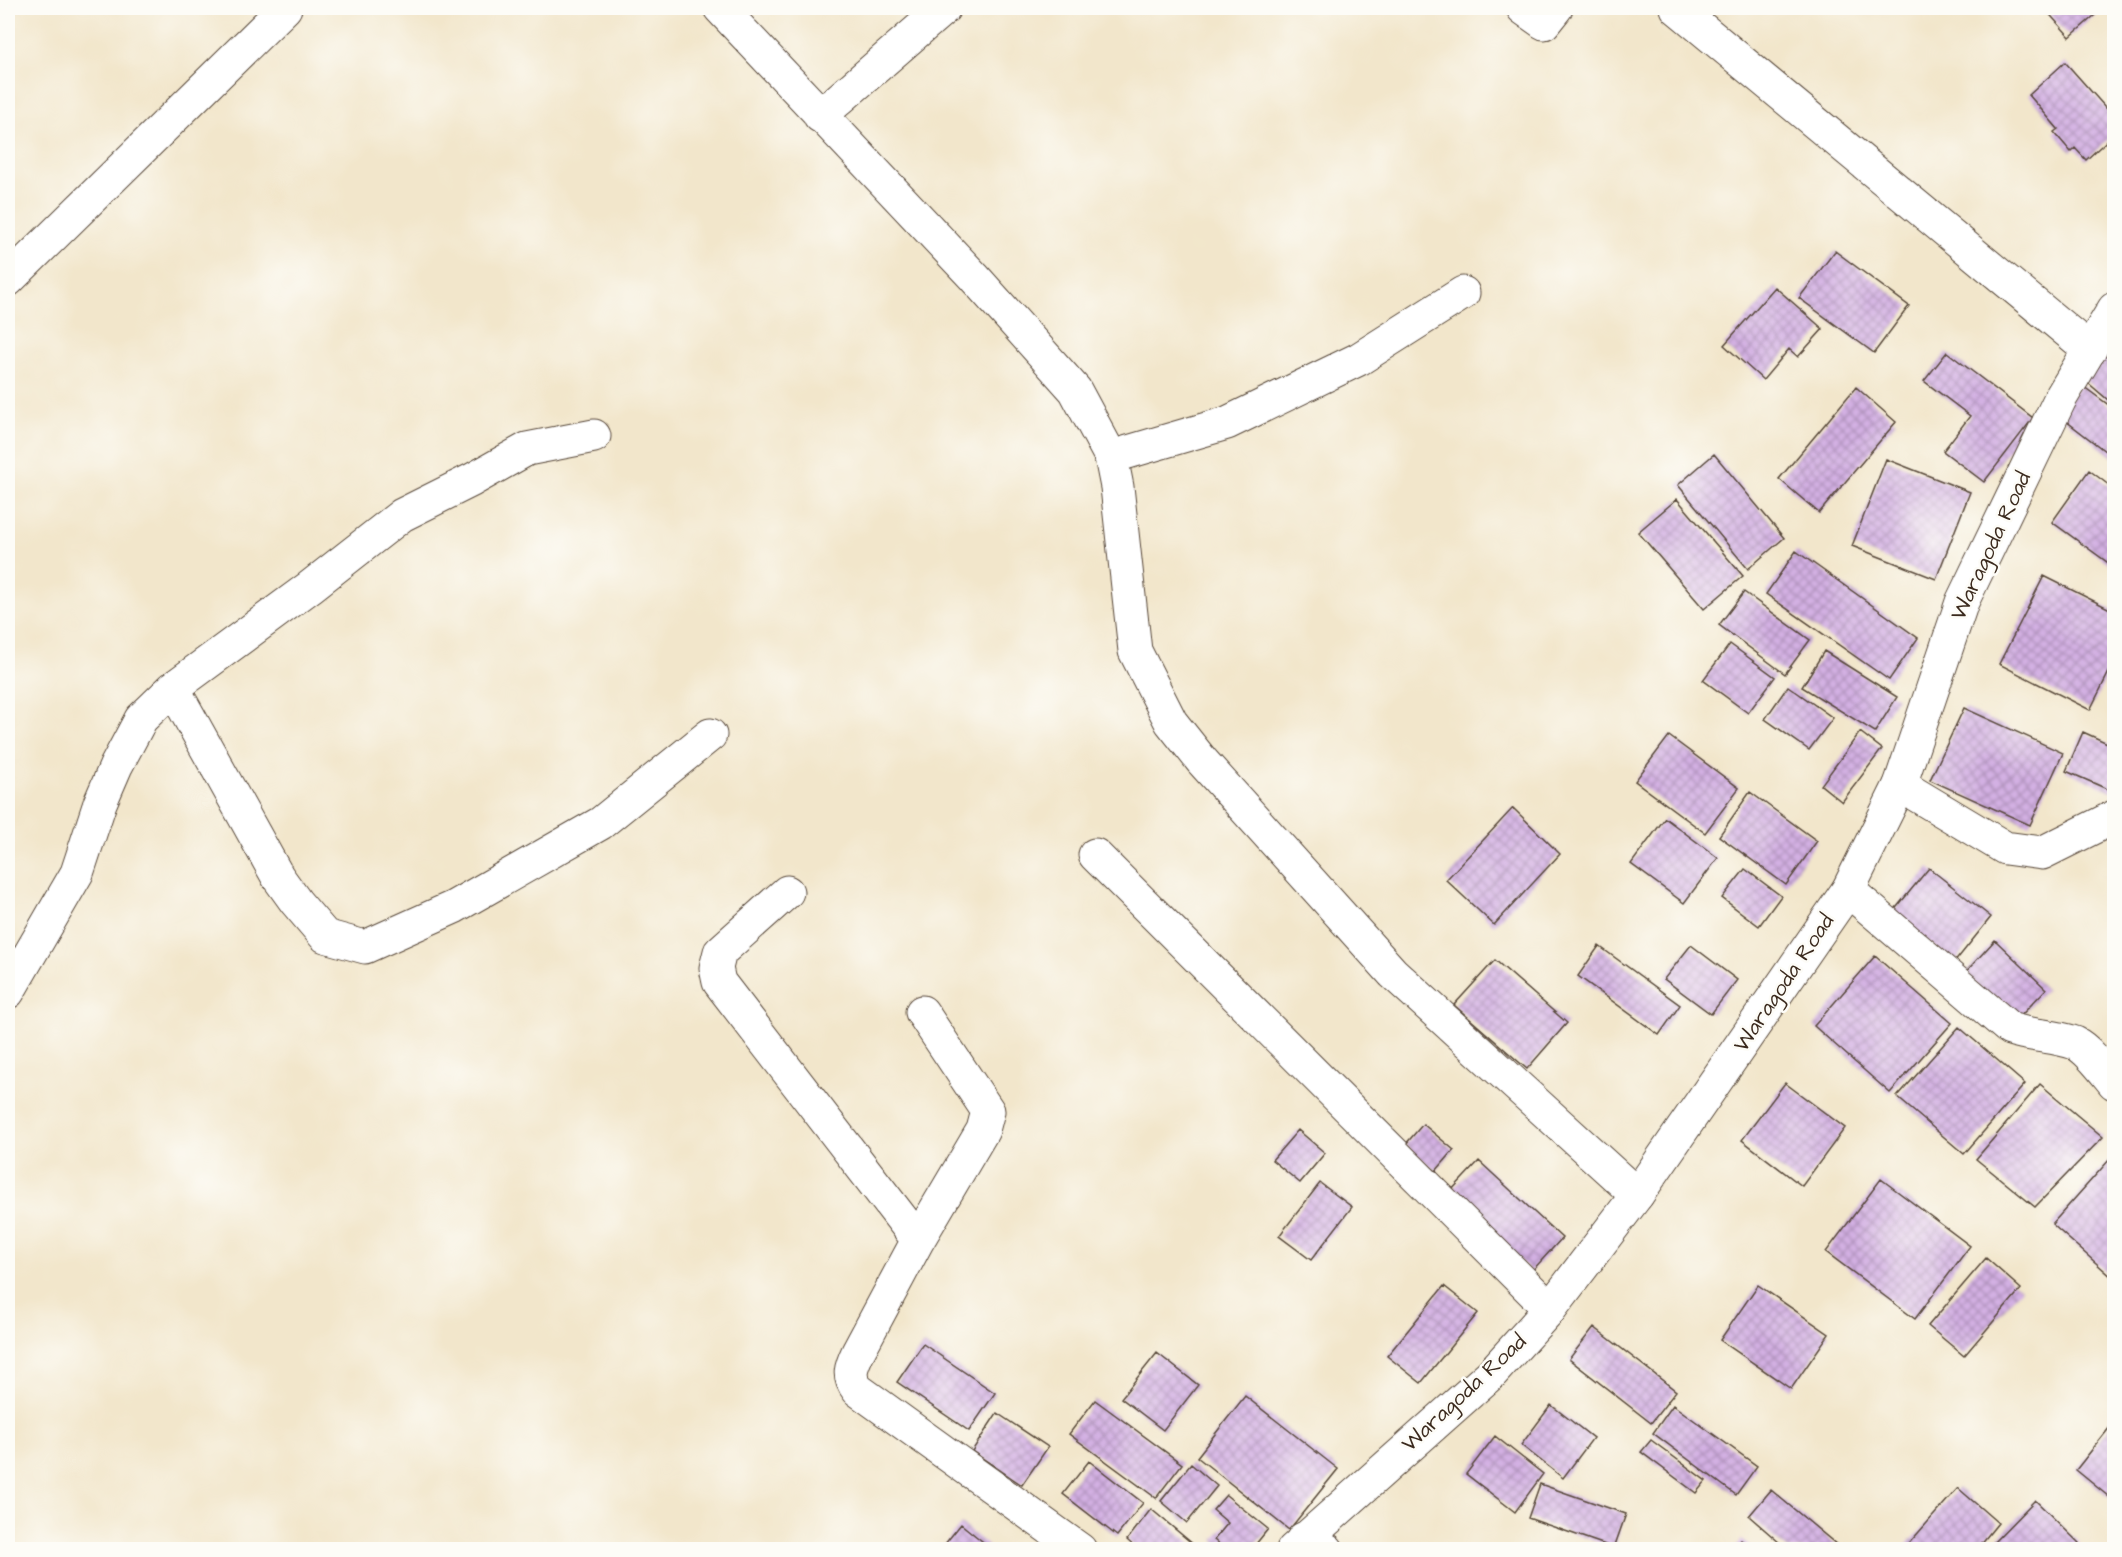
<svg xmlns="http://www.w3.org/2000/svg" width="2122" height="1557" viewBox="0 0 2122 1557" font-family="'Architects Daughter',sans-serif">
<defs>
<pattern id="building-cross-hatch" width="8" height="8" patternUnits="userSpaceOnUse" patternTransform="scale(1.5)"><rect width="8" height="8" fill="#d3b0e3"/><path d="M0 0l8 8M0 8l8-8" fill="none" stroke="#ac8fb7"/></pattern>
</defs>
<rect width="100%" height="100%" fill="#fdfcf7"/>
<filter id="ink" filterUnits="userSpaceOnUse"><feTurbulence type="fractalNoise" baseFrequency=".0167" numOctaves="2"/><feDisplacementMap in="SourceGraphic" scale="12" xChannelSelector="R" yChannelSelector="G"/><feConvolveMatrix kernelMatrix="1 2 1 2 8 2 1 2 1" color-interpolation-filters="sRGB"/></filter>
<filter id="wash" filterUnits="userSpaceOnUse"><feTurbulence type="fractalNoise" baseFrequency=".008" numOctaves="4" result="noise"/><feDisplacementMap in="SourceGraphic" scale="24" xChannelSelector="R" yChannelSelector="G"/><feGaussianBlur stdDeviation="1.35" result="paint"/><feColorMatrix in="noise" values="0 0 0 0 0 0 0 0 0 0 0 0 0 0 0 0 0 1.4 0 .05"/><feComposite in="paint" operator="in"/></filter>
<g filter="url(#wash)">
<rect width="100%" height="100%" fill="#f2e6cb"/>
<g id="blocks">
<path fill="url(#building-cross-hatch)" d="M 2044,8 L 2103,8 L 2070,37 Z
M 2065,62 L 2114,117 L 2114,134 L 2086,160 L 2075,148 L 2071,152 L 2054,132 L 2058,129 L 2029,95 Z
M 1835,251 L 1909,306 L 1874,353 L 1799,298 Z
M 1775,287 L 1823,329 L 1798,357 L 1789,349 L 1763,380 L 1724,345 Z
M 2106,346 L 2114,353 L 2114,405 L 2080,376 Z
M 1947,352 L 2033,418 L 1984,482 L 1943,451 L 1970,416 L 1924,381 Z
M 2080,384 L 2114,409 L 2114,458 L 2057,414 Z
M 1856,387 L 1896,422 L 1819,513 L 1779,479 Z
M 1714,454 L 1784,538 L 1748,569 L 1678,485 Z
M 1886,459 L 1970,492 L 1936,579 L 1852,546 Z
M 2089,470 L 2114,489 L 2114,567 L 2052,522 Z
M 1677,499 L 1743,576 L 1704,609 L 1638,532 Z
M 1796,551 L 1918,638 L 1889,680 L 1766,594 Z
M 2044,576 L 2114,611 L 2114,662 L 2090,710 L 1999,664 Z
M 1744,592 L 1810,640 L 1785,674 L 1719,625 Z
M 1730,644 L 1775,677 L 1748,713 L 1703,680 Z
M 1824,651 L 1897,697 L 1875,732 L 1802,687 Z
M 1788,686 L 1833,718 L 1809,750 L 1765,719 Z
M 1964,708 L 2063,753 L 2030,825 L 1930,780 Z
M 1860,732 L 1882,749 L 1842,802 L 1821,785 Z
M 2083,732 L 2114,746 L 2114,792 L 2066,771 Z
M 1669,736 L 1739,788 L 1705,833 L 1635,781 Z
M 1750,792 L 1817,841 L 1786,885 L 1719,836 Z
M 1513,808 L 1560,854 L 1494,925 L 1446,880 Z
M 1665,818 L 1718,858 L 1684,903 L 1631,864 Z
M 1929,868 L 1991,917 L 1954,963 L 1892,913 Z
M 1745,869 L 1781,896 L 1759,926 L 1722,898 Z
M 1995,940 L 2046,989 L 2013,1024 L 1962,976 Z
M 1691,945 L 1737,980 L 1711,1014 L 1664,979 Z
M 1599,946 L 1680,1005 L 1659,1035 L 1578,976 Z
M 1875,956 L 1952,1023 L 1890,1093 L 1814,1026 Z
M 1495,960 L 1567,1023 L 1527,1069 L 1454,1005 Z
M 1959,1027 L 2025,1084 L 1964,1154 L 1897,1097 Z
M 1785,1083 L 1845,1128 L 1802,1186 L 1742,1140 Z
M 2040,1084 L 2103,1137 L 2035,1207 L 1976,1159 Z
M 1423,1124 L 1454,1150 L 1436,1171 L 1405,1145 Z
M 1298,1130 L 1325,1153 L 1300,1183 L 1272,1160 Z
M 2110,1159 L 2114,1163 L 2113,1278 L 2052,1224 Z
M 1479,1161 L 1562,1238 L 1531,1272 L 1448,1194 Z
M 1881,1179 L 1970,1246 L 1915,1319 L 1826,1252 Z
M 1320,1183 L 1352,1207 L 1311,1260 L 1279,1236 Z
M 1986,1258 L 2021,1289 L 1964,1356 L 1928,1326 Z
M 1758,1285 L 1829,1334 L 1791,1389 L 1720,1340 Z
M 1444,1286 L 1478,1313 L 1421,1383 L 1387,1356 Z
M 1594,1327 L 1676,1391 L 1651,1423 L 1569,1359 Z
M 923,1344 L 995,1393 L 969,1431 L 897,1382 Z
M 1157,1353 L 1198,1385 L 1163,1430 L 1121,1398 Z
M 1245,1396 L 1338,1469 L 1289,1530 L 1197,1457 Z
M 1095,1400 L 1182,1464 L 1156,1498 L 1069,1434 Z
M 1551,1405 L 1593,1438 L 1563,1478 L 1521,1445 Z
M 1673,1405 L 1757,1466 L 1736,1495 L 1653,1433 Z
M 997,1413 L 1048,1447 L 1022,1485 L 972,1451 Z
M 2114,1422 L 2114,1501 L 2076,1470 Z
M 1495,1436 L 1543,1474 L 1515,1512 L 1466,1474 Z
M 1651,1440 L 1706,1481 L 1696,1493 L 1641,1452 Z
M 1089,1461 L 1143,1503 L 1117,1536 L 1063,1494 Z
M 1191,1464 L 1217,1486 L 1187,1523 L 1161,1501 Z
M 1540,1484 L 1626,1514 L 1614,1548 L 1528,1518 Z
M 1958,1488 L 1998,1523 L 1976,1550 L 1903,1550 Z
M 1771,1490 L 1843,1550 L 1788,1550 L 1749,1516 Z
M 1226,1495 L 1268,1529 L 1251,1550 L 1226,1550 L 1214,1540 L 1228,1523 L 1213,1510 Z
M 2035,1500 L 2079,1543 L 2073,1550 L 1996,1550 L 1991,1545 Z
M 1151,1509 L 1200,1550 L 1138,1550 L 1127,1540 Z
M 961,1524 L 993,1550 L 940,1550 Z
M 1741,1540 L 1754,1550 L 1734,1550 Z"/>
</g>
</g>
<g filter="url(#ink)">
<use href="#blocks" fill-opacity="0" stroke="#564638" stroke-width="1.5"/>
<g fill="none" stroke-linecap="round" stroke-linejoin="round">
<g stroke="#564638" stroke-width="35">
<path id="minor" d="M 720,8 L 974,277 L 1075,390 L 1111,457 L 1117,487 L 1135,651 L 1171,722 L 1202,761 L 1393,973 L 1637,1195
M 1523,8 L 1544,23 L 1556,8
M 1677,8 L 2090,350
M 820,116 L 944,8
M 8,280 L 285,8
M 1111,457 L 1227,423 L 1359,359 L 1463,293
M 173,688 L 278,877 L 296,902 L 325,936 L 365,947 L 454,907 L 601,823 L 710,735
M 1900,785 L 2005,848 L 2042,853 L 2114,817
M 1095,855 L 1550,1309
M 1848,890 L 2010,1029 C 2030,1036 2057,1036 2075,1043 C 2088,1049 2105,1072 2114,1083
M 787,892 L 720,952 L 716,968 L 719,982 L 918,1240
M 8,992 L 77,873 L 100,803 L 116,766 L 141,719 L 173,688 L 310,587 L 402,515 L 472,480 L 527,449 L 594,436
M 922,1012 L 988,1111 L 983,1130 L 918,1240 L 858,1352 C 851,1367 847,1376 858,1390 L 1080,1550
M 1303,1539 L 1327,1550"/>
</g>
<g stroke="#564638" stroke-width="35">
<path id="primary" d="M 1293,1550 L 1492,1373 L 1550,1309 L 1637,1195 L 1848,890 L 1900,785 L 1962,602 L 2060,399 L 2114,309"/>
</g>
<use href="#minor" stroke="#fff" stroke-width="33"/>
<use href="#primary" stroke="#fff" stroke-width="33"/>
</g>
</g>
<g text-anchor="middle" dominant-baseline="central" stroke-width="5" stroke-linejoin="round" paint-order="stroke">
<g font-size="22" fill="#3b2a1e" stroke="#fdfcf7">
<text transform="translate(1991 546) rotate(-65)">Waragoda Road</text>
<text transform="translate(1784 983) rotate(-56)">Waragoda Road</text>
<text transform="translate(1464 1393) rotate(-43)">Waragoda Road</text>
</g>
</g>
<rect width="2122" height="1557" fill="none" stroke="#fdfcf7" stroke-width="30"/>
</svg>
